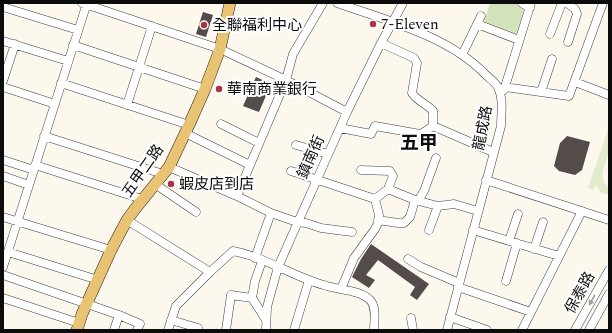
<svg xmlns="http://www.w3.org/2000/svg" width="612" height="333" viewBox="0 0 612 333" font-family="Spectral,'Noto Sans TC',serif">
<rect width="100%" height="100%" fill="#fdf8ed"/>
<path fill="#d2e2bb" d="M 490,3 L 517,3 L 524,8 L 518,34 L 516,36 L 487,24 L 484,22 Z"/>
<path fill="#e2ebcb" d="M 609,127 C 609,135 610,142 609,149 C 608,162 595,178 609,187 L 609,195 L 600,192 L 596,185 L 593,190 L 588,188 Z"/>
<path fill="#534c4a" d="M 203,12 L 213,15 L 206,37 L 196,34 Z
M 256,77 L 271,84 L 259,112 L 243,106 Z
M 567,136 L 590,142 L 582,170 L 575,175 L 559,171 L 554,166 L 560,143 Z
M 371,244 L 429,284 L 417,300 L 410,295 L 415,287 L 378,260 L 366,275 L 375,280 L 369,288 L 352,277 L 361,259 Z"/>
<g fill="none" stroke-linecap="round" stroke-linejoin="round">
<g stroke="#3f3f3f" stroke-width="9">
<path id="minor" d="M 82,3 L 220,49 L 286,80 L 347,112
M 337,3 C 386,20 448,36 485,74 C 489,78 495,82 498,87 C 504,100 501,113 501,126 L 447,330
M 522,3 L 530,8
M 567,3 L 575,9 L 577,14 L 568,42
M 3,7 L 78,30
M 477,24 L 519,40
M 550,34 L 562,3
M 3,41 L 68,61
M 381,43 L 414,58 L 417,63 L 412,93 C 417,101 427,104 433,111 L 433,126 L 493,152
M 73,45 L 205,89
M 462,55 L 481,16
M 3,81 L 15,44
M 575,82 L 609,95
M 61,83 L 189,125
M 3,87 L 55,104
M 505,87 L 569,96 L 603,3
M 504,90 L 531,3
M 541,92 L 552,59
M 127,105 L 152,26
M 221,124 L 259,143
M 340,128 L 371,134 L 375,126 L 420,134 L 424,132 L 433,126
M 185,133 L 250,165
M 44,136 L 163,174
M 296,145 L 328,154
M 3,160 L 34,170
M 35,165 L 142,199
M 169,167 L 237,196 L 271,213 L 297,222 L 306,223 L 321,228 L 352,232
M 361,170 L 390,171 L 393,176 L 388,189
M 291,171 L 375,199 L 388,189 L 415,200 L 438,206 L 454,204 L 478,211
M 3,176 L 29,185
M 486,180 L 609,220
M 155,184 L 196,212
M 237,196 L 286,80 L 293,54 L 323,3
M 418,201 L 424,191 L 436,158
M 3,217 L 111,250
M 127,220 L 210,272
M 378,220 C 386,221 398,224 404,223 L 410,217 L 415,200
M 429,230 L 438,206
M 473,230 L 559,256
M 509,241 L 518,214
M 534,249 L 543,222
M 8,252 L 98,280
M 255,258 L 271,213
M 408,259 L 421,267 L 459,283
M 3,267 L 87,3
M 3,275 L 119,315 L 140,324 L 137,330
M 506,281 L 517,243
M 458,287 L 531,312
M 341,289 L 354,258 L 375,229 L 378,223 L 379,215 L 375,199
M 3,298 L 79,323
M 252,298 L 255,281 L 262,261
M 450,317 L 487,330
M 411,318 L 413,330
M 171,320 L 198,328
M 114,330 L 119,315
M 168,330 L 176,306 L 210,272 L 233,251 C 266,257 295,278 327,286 C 340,290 360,290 370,300 C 377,307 374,321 374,330
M 226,330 L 231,295 L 252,298 L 266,320
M 266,330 L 267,307 L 278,267 L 347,112 L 381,43 L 403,3
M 294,330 L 309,280
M 522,330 L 582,211
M 575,330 L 609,270
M 589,330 L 609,294"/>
</g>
<g stroke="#1d1d1d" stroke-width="12">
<path id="major" d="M 77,330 L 82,314 L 111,250 L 127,220 L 135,209 L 169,167 L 189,125 L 205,89 L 220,49 L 230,3"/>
</g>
<use href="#minor" stroke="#fff" stroke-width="8"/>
<use href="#major" stroke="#e7c373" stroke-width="11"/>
</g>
<defs><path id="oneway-solid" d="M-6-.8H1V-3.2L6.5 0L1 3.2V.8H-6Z"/></defs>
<use fill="#9e9e9e" href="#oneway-solid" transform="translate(592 300) rotate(119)"/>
<g fill="#a93643" stroke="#fff" stroke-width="1.5">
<circle cx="373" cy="24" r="4"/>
<circle cx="204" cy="25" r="4"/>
<circle cx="219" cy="89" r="4"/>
<circle cx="171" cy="184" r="4"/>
</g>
<g text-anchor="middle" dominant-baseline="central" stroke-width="4" stroke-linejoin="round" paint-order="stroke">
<g font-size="15" fill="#0c0c0c" stroke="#fff" text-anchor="start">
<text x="381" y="24">7-Eleven</text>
<text x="212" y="25">全聯福利中心</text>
<text x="227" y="89">華南商業銀行</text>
<text x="179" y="184">蝦皮店到店</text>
</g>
<g font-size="15" fill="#0c0c0c" stroke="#fff">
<text transform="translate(483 128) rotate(-79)">龍成路</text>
<text transform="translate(311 157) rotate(-66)">鎮南街</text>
<text transform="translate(143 171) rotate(-55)">五甲二路</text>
<text transform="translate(580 293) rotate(-61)">保泰路</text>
</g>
<g font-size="19" font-weight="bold" fill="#0c0c0c" stroke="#fff">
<text x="419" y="143">五甲</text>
</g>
</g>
<rect width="612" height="333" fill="none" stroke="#0c0c0c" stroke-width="8"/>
</svg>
